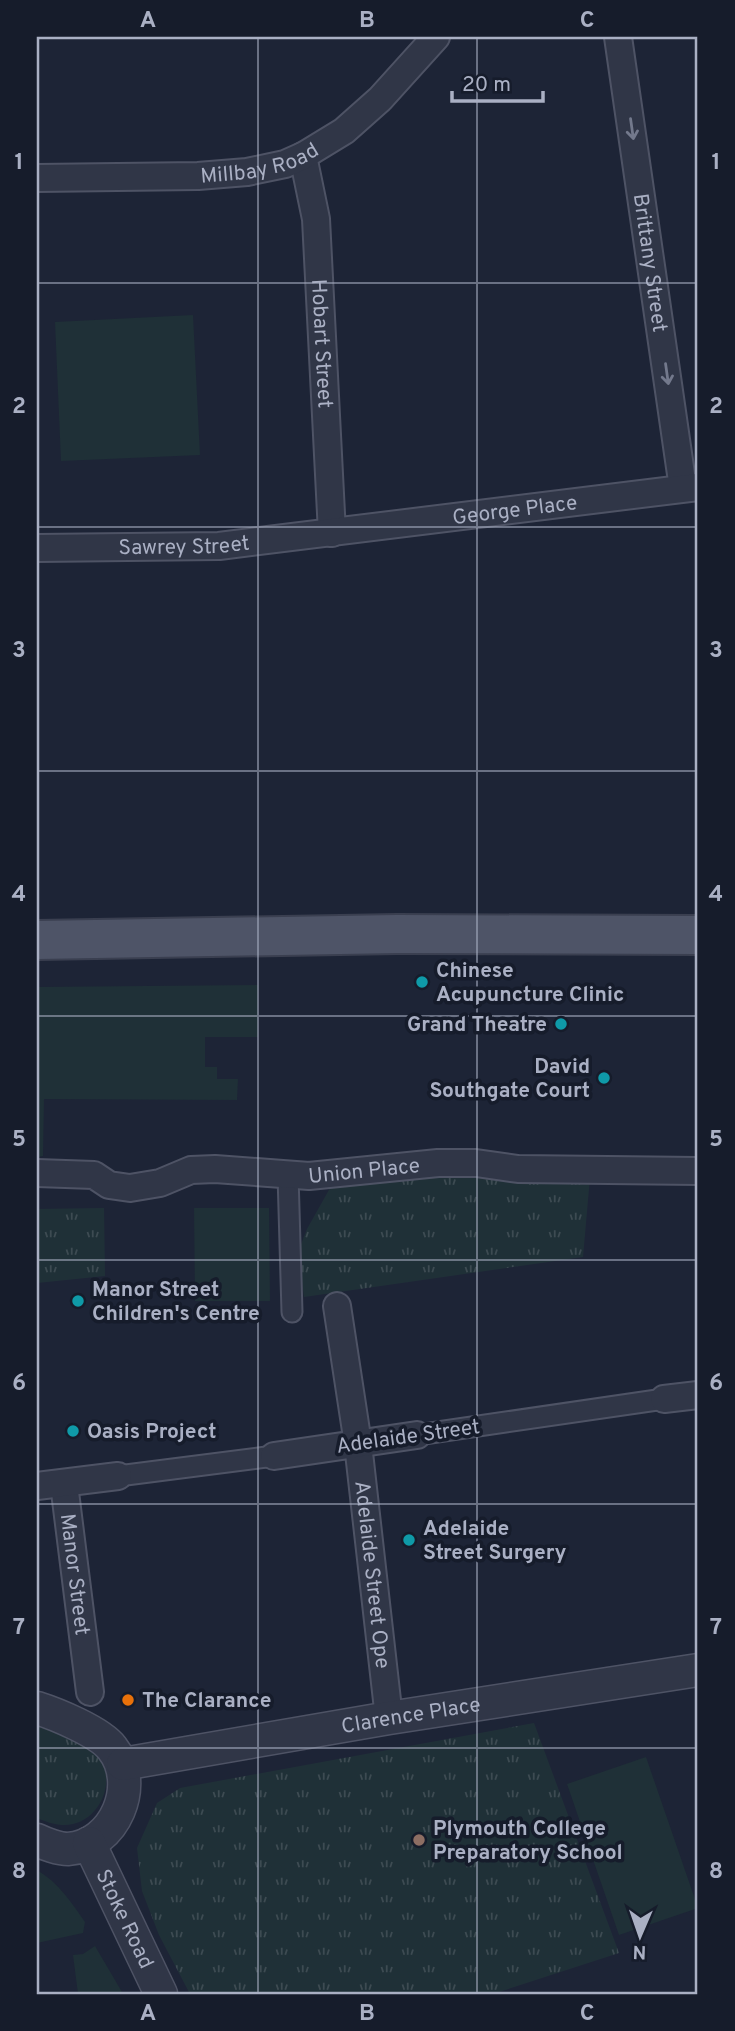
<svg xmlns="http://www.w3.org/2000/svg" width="735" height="2031" font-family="Overpass,sans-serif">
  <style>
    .grass { fill: url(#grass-tufts) }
    .garden { fill: #1f3037 }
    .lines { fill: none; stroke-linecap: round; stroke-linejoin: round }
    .pedestrian-casing { stroke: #4e5365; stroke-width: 23 }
    .minor-casing { stroke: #4e5365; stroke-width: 30 }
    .tertiary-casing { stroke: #4e5365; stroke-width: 35 }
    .primary-casing { stroke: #3a3f50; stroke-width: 42 }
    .pedestrian { stroke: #303647; stroke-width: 19 }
    .minor { stroke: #303647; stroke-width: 26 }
    .tertiary { stroke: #303647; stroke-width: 32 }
    .primary { stroke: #4e5467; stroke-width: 38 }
    .oneway { stroke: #73798c }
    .grid { fill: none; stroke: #aab0c4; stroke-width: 2; stroke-opacity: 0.55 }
    .culture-dot { fill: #0f9aa8; stroke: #161c2b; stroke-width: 2.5 }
    .food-dot { fill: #e8710a; stroke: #161c2b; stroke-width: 2.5 }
    .education-dot { fill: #8d6e63; stroke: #161c2b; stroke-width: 2.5 }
    .labels { text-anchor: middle; stroke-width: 7; stroke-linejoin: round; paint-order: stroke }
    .street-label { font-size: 21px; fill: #aab0c4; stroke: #161c2b }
    .poi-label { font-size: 21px; font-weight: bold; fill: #aab0c4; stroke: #161c2b; text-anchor: start }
    .neatline { fill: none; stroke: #aab0c4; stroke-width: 2.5 }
    .grid-label { font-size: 23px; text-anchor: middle; font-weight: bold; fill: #aab0c4 }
  </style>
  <defs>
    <pattern id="grass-tufts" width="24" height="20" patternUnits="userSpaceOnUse" patternTransform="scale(1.75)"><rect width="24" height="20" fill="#1f3037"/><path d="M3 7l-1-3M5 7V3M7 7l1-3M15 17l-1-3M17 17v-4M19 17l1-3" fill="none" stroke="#3d4b52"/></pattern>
  </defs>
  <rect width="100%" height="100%" fill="#1d2436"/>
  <!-- grass -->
  <path class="grass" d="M418 1171 590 1177 583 1257 304 1297 298 1252 307 1229 334 1181Z
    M104 1208 105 1276 37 1283V1209Z
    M534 1723 619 1953 493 1994H190L159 1935 142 1891 137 1848 157 1803 180 1788Z
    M37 1724C54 1731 84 1739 96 1752 120 1779 99 1826 63 1825 55 1825 44 1821 37 1818Z"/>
  <!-- garden -->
  <path class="garden" d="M193 315 200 455 61 461 55 322Z
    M258 985V1037H205V1067H217V1079H238L237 1100 44 1099 43 1156 37 1157V987Z
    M194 1208H269L270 1301H195Z
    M646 1757 698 1908 619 1935 567 1784Z
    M37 1870C59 1883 71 1902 85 1922L83 1933 37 1943Z
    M95 1946 122 1992V1994H78L73 1955 83 1954Z"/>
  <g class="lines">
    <defs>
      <path id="pedestrian" d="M288 1175 292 1312
        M417 1435 664 1399
        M118 1476 274 1456"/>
      <g id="minor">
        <path id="s1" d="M618 37 683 488"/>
        <path id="s2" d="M303 156 316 219 332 533"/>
        <path id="s3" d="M37 178 198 176 247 172 285 164 303 156 344 131 380 99 436 37"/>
        <path id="s4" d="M37 548 219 546 698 487"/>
        <path id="s5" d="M37 1173 94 1175 109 1185 130 1188 160 1183 191 1170 215 1169 309 1176 438 1163H476L518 1169 698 1171"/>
        <path id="s6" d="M337 1306 358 1444 389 1718"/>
        <path d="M664 1399 698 1395"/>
        <path d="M274 1456 417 1435"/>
        <path id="s7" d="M64 1484 90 1692"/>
        <path d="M37 1486 118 1476"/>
      </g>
      <g id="tertiary">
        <path d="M37 1708C56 1714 100 1732 112 1748 141 1784 115 1846 68 1849 59 1849 45 1844 37 1840"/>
        <path id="s8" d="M123 1764 389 1718 698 1670"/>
        <path id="s9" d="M89 1843 161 1994"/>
      </g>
      <path id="primary" d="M37 940 397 934 698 935"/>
    </defs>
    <!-- pedestrian casing -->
    <use href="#pedestrian" class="pedestrian-casing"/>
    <!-- minor casing -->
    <use href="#minor" class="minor-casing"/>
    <!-- tertiary casing -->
    <use href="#tertiary" class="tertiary-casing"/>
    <!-- primary casing -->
    <use href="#primary" class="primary-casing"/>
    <!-- pedestrian -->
    <use href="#pedestrian" class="pedestrian"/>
    <!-- minor -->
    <use href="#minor" class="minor"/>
    <!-- tertiary -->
    <use href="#tertiary" class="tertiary"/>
    <!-- primary -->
    <use href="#primary" class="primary"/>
  </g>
  <!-- one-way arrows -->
  <defs><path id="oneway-shaft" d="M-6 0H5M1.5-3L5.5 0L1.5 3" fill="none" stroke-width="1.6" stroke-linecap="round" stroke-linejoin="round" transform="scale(1.75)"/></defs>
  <g class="oneway">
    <use href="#oneway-shaft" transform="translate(632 129) rotate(82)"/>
    <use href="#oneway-shaft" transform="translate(667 374) rotate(82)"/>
  </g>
  <!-- grid -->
  <path class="grid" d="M258 37V1994M477 37V1994M37 283H698M37 527H698M37 771H698M37 1016H698M37 1260H698M37 1504H698M37 1748H698"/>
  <!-- markers -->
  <g class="culture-dot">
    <circle cx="422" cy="982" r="7"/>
    <circle cx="561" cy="1024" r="7"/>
    <circle cx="604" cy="1078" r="7"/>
    <circle cx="78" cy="1301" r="7"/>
    <circle cx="73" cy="1431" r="7"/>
    <circle cx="409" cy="1540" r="7"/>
  </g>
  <circle class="food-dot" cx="128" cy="1700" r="7"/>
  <circle class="education-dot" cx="419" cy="1840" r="7"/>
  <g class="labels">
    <!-- street labels -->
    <g class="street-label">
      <text dy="7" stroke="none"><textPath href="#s3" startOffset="224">Millbay Road</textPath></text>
      <text dy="7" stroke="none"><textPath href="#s1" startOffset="228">Brittany Street</textPath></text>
      <text dy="7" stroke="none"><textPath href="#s2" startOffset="189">Hobart Street</textPath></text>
      <text dy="7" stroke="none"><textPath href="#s4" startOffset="480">George Place</textPath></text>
      <text dy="7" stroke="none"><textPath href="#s4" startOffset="147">Sawrey Street</textPath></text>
      <text dy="7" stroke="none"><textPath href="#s5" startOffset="334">Union Place</textPath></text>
      <text transform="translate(408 1436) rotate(-8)" y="7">Adelaide Street</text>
      <text dy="7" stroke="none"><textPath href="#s7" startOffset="91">Manor Street</textPath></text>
      <text dy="7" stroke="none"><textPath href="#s6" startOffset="271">Adelaide Street Ope</textPath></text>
      <text dy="7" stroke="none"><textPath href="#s8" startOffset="292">Clarence Place</textPath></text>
      <text dy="7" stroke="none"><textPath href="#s9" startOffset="84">Stoke Road</textPath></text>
    </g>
    <!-- poi labels -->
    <g class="poi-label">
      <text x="436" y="977">Chinese<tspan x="436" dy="24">Acupuncture Clinic</tspan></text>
      <text x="547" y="1031" text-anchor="end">Grand Theatre</text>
      <text x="590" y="1073" text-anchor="end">David<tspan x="590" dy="24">Southgate Court</tspan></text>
      <text x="92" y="1296">Manor Street<tspan x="92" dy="24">Children's Centre</tspan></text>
      <text x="87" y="1438">Oasis Project</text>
      <text x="423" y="1535">Adelaide<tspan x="423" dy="24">Street Surgery</tspan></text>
      <text x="142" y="1707">The Clarance</text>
      <text x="433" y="1835">Plymouth College<tspan x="433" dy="24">Preparatory School</tspan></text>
    </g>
  </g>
  <!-- border -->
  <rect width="735" height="2031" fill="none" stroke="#161c2b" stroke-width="77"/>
  <!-- north arrow -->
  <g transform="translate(640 1936) rotate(182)" stroke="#161c2b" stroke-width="5" paint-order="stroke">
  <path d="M0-5L12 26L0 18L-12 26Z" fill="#aab0c4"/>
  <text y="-10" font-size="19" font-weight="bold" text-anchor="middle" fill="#aab0c4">N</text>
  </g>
  <!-- scale -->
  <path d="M452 91v10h91v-10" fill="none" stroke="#aab0c4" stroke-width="3.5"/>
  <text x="462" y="91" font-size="21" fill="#aab0c4" stroke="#161c2b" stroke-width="5" paint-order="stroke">20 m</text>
  <rect x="38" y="38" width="658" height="1955" class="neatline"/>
  <g class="grid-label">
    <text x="148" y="27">A</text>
    <text x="367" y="27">B</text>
    <text x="587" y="27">C</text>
    <text x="19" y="169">1</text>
    <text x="716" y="169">1</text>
    <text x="19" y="413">2</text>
    <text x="716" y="413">2</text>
    <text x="19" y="657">3</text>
    <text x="716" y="657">3</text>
    <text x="19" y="901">4</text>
    <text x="716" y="901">4</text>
    <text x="19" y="1146">5</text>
    <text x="716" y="1146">5</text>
    <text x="19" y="1390">6</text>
    <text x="716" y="1390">6</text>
    <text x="19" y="1634">7</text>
    <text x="716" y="1634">7</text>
    <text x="19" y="1878">8</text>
    <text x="716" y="1878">8</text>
    <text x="148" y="2020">A</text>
    <text x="367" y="2020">B</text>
    <text x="587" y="2020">C</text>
  </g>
</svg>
